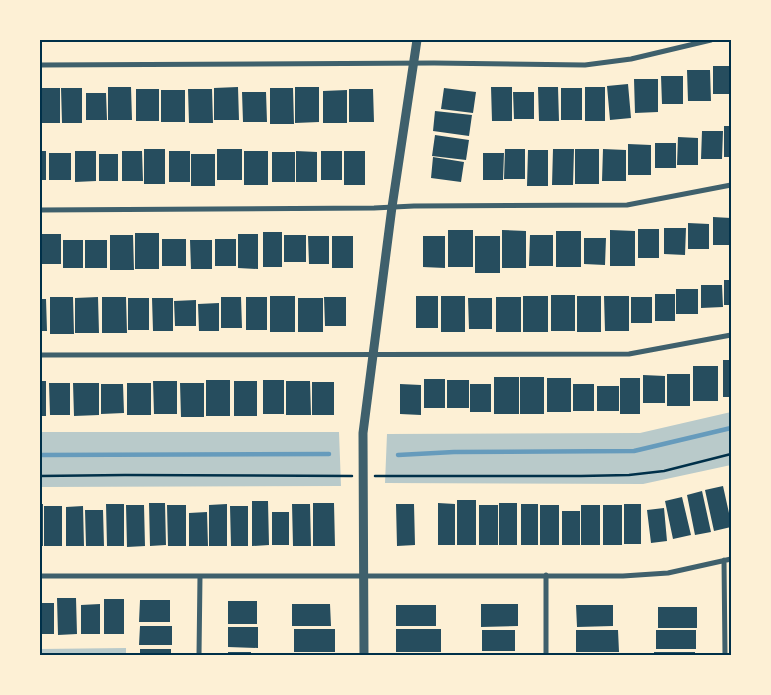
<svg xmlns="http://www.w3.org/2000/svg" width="771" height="695" font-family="Montserrat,sans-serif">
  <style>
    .green { fill: #b9caca }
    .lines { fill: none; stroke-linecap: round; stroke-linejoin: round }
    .stream { stroke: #669bbc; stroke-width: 4.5 }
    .building { fill: #264d5e }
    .path { stroke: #003049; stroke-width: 2.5 }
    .minor { stroke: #3f606c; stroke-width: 5 }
    .tertiary { stroke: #3f606c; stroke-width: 9 }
    .neatline { fill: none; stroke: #003049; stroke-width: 2 }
  </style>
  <rect width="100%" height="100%" fill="#fdf0d5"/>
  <!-- green -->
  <path class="green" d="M731 412V465L643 484 385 483 387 434 640 433Z
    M40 432H339L341 486 40 487Z
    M126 648V655H40V649Z"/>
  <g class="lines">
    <!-- stream -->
    <path class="stream" d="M40 455 329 454
      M398 455 454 452 634 451 731 428"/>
  </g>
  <!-- building -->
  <path class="building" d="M713 66H731V94H713Z
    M687 70H710L711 101H688Z
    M661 76H683V104H662Z
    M634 79H658V112L635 113Z
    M628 84 631 118 610 120 607 86Z
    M108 87H131L132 120H108Z
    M238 87 239 120H214V88Z
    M295 87H319V122L295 123Z
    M491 87H512V121H492Z
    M538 87H558L559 121H539Z
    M585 87H605V121H585Z
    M40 88H60V123H40Z
    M61 88H82V123H62Z
    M270 88H293L294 124H270Z
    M444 88 476 92 473 113 441 109Z
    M561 88H582V120H561Z
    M136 89H159V121H136Z
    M188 89H212L213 123H189Z
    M349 89H373L374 122H349Z
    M161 90H185V122H161Z
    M347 90V123H323V91Z
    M242 92H266L267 122H243Z
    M513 92H534V119H514Z
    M86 93H106L107 120H86Z
    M435 111 472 115 469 136 433 131Z
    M724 126H731V157H724Z
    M702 131H723L722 159H701Z
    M435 135 469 140 466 160 432 156Z
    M678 137 698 138V165H677Z
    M655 143H676V168H655Z
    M628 144 651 145V175H628Z
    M144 149H165V184H144Z
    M217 149H242V180H217Z
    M505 149H525V179H504Z
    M553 149H574L573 185H552Z
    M575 149H599V184H575Z
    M603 149 626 150V181H602Z
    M528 150H548V186H527Z
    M40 151H46V180H40Z
    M75 151H96V181L75 182Z
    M122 151H142L143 181H122Z
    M169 151H190V182H169Z
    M244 151H268V185H244Z
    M296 151 317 152V182H296Z
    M321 151H342V180H321Z
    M344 151H365V185H344Z
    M272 152H295V182H272Z
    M49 153H71V180H49Z
    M483 153H504L503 180H483Z
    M99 154H118V181H99Z
    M191 154H215V186H191Z
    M433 157 464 162 461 182 431 178Z
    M713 217 731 218V245H713Z
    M688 223 709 224V249H688Z
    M664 228H686L685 255 664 254Z
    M638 229H659V258H638Z
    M448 230H473V267H448Z
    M502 230 526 231V268H502Z
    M610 230 635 231V266H610Z
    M556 231H581V267H556Z
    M263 232H282V267H263Z
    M135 233H159V269H135Z
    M40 234H61V264H40Z
    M238 234H258V269L238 268Z
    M110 235H133L134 270H110Z
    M284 235H306V262H284Z
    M530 235H553V266H529Z
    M308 236H329V264H309Z
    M332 236H353V268H332Z
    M423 236H445V268L423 267Z
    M475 236H500V273H475Z
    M584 238H606L605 265 584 264Z
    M162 239H186V266H162Z
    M215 239H236V266H215Z
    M63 240H83V268H63Z
    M85 240H107V268H85Z
    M190 240H212V269H191Z
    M724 280H731V305H724Z
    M701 285H722L723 307 701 308Z
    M676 289H698V314H676Z
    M655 294H675V321H655Z
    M551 295H575V331H551Z
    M270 296H295V332H270Z
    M416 296H438V328H416Z
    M441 296H465V332H441Z
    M523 296H548V332H523Z
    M577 296H601V332H577Z
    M604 296H629V331H605Z
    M50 297H73L74 334H50Z
    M98 297 99 333H75V298Z
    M102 297H126L127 333H102Z
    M221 297H241L242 328H221Z
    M246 297H267V330H246Z
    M324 297H346V326H325Z
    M496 297H521V332H496Z
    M631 297H652V323H631Z
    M128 298H149V330H128Z
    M152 298H173V331H153Z
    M298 298H323V332H298Z
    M468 298H492V329H469Z
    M40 299H46L47 331H40Z
    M196 300V326H175L174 301Z
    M219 303V331H199L198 304Z
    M723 360H731V397H723Z
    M693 366H718V401H693Z
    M667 374H690V406H667Z
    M643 375 665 376V403H643Z
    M494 377H519V414H494Z
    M520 377H544V414H520Z
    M547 378H571V412H547Z
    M620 378H640V414H620Z
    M424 379H445V408H424Z
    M206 380H230V416H206Z
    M263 380H284V414H263Z
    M447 380H469V408H447Z
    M40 381H46V416H40Z
    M153 381H177V414H154Z
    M234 381H257V416H234Z
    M286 381H310L311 415H286Z
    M312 382H334V415H312Z
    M49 383H70V415H50Z
    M73 383H99V415L74 416Z
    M127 383H151V415H127Z
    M180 383H204V417H181Z
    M101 384H123L124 413 101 414Z
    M400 384 421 385V415L400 414Z
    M470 384H491V412H470Z
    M573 384H594V411H573Z
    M597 386H619V411H597Z
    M723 486 731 522V527L714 531 705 490Z
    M702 491 711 532 695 535 687 495Z
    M682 497 691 535 673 539 665 501Z
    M457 500H476V545H457Z
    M252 501H268L269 545 252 546Z
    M149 503H165L166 545 150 546Z
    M313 503H334L335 546H313Z
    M438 503 455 504V545H438Z
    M499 503H517V545H499Z
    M40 504H43V546H40Z
    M106 504H124V546H107Z
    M227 504V546H209V505Z
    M292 504H310L311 546H293Z
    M396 504H414L415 545 397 546Z
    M521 504H538V545H521Z
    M624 504H641V544H624Z
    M126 505H144L145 546 127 547Z
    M167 505H186V546H168Z
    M479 505H498V545H479Z
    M540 505H559V545H540Z
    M581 505H600V545H581Z
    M603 505H622V545H603Z
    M44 506H62V546H44Z
    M83 506 84 546H66V507Z
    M230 506H248V546H231Z
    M664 508 667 541 651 543 647 510Z
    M85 510H103L104 546H86Z
    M562 511H580V545H562Z
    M207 512 208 546H189V513Z
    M272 512H289V545H272Z
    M57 598H76L77 634 58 635Z
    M104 599H124V634H104Z
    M140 600H170V622H139Z
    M228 601H257V624H228Z
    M40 603H54V634H40Z
    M100 604V634H81V605Z
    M292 604H330L331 626H292Z
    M481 604H518V626L481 627Z
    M396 605H436V626H396Z
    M576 605H613V626L577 627Z
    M658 607H697V628H658Z
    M140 626H172V645H139Z
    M228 627H258V648L228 647Z
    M294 629H335V652H294Z
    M396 629H441V652H396Z
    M482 630H515V651H482Z
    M576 630H618L619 652H576Z
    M656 630H696V649H656Z
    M140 649H171V655H140Z
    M228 652H251V655H228Z
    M654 652H695V655H654Z"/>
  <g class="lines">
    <!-- path -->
    <path class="path" d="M40 476 125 475 352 476
      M375 476H581L629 475 664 471 731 454"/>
    <!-- minor -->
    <path class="minor" d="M40 65 434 63 585 65 631 59 711 40
      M40 210 374 208 414 206 627 205 731 185
      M40 355 629 354 731 335
      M724 560 725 655
      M546 575V655
      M40 576H623L668 573 731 559
      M199 655 200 576"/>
    <!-- tertiary -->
    <path class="tertiary" d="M364 655 363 433 392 207 417 40"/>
  </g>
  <!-- border -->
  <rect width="771" height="695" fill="none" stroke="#fdf0d5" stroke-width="82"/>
  <rect x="41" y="41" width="689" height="613" class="neatline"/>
</svg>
